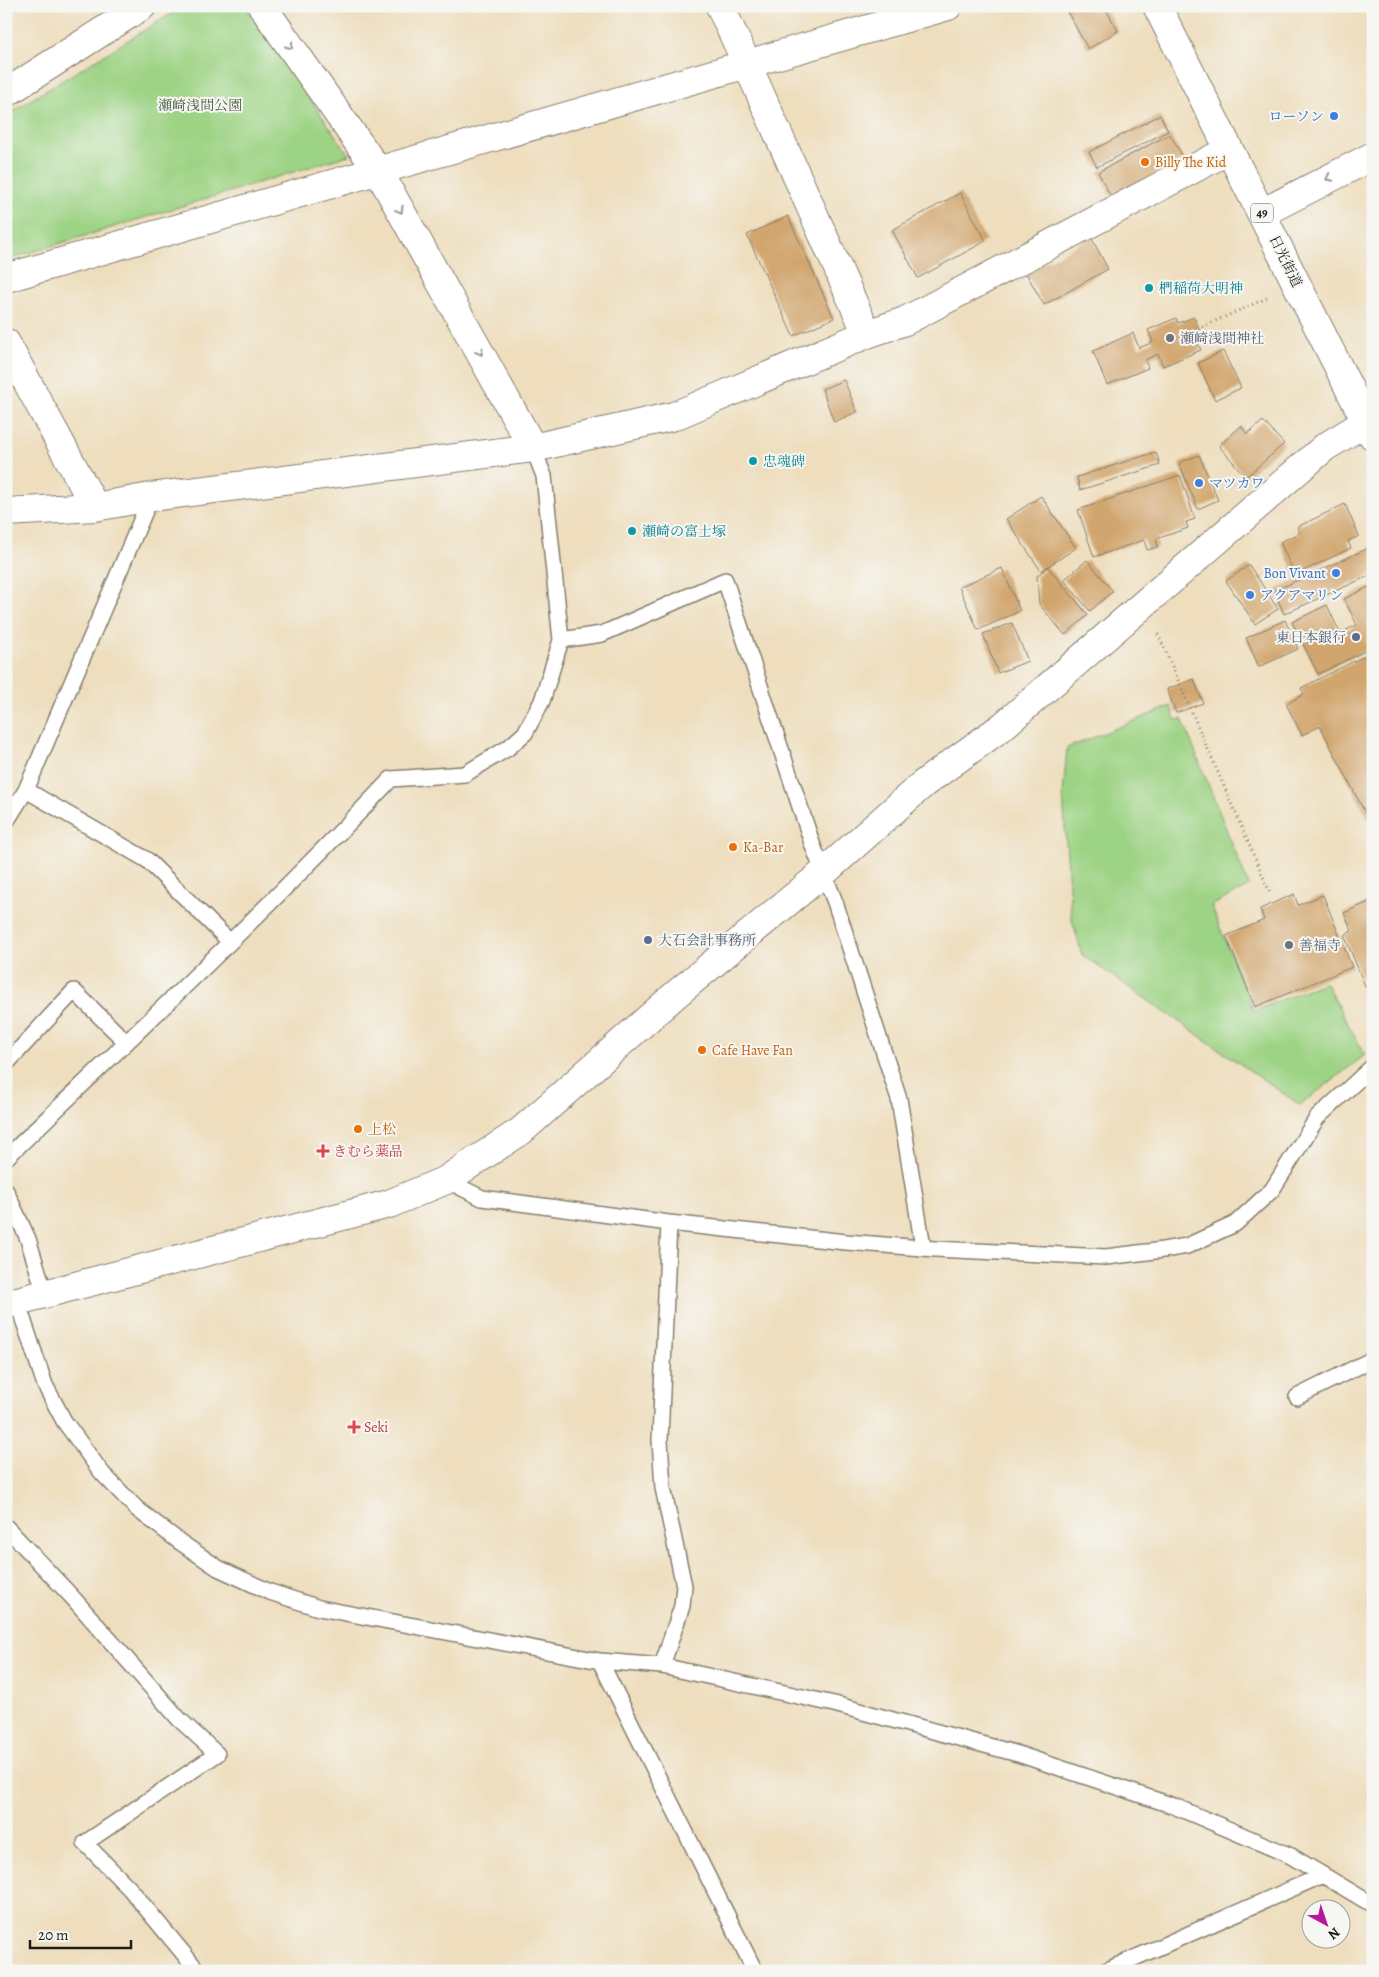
<svg xmlns="http://www.w3.org/2000/svg" width="1379" height="1977" font-family="Alegreya,'Noto Serif JP',serif">
  <style>
    .green { fill: #9dd384; stroke: #5c7850 }
    .building { fill: #d1a66e }
    .lines { fill: none; stroke-linecap: round; stroke-linejoin: round }
    .lane-casing { stroke: #857d6d; stroke-width: 18 }
    .street-casing { stroke: #857d6d; stroke-width: 30 }
    .secondary-casing { stroke: #857d6d; stroke-width: 30 }
    .primary-casing { stroke: #857d6d; stroke-width: 30 }
    .path { stroke: #857d6d; stroke-width: 3; stroke-dasharray: 1 4; stroke-linecap: butt }
    .lane { stroke: #fff; stroke-width: 15 }
    .street { stroke: #fff; stroke-width: 28 }
    .secondary { stroke: #fff; stroke-width: 28 }
    .primary { stroke: #fff; stroke-width: 28 }
    .oneway { stroke: #999 }
    .shop-dot { fill: #3f7fe0; stroke: #f6f6f2; stroke-width: 2 }
    .food-dot { fill: #e8710a; stroke: #f6f6f2; stroke-width: 2 }
    .culture-dot { fill: #0f9aa8; stroke: #f6f6f2; stroke-width: 2 }
    .worship-dot { fill: #6b7280; stroke: #f6f6f2; stroke-width: 2 }
    .service-dot { fill: #5c6f8a; stroke: #f6f6f2; stroke-width: 2 }
    .health-dot { fill: #e0444e; stroke: #f6f6f2; stroke-width: 2 }
    .labels { text-anchor: middle; stroke-width: 4; stroke-linejoin: round; paint-order: stroke }
    .shield { fill: #f6f6f2; stroke: #5d5d5c; stroke-width: 1 }
    .shield-label { font-size: 12px; font-weight: bold; fill: #1c1c1c }
    .park-label { font-size: 14px; fill: #495c40; stroke: #f6f6f2 }
    .shop-label { font-size: 14px; fill: #366cbe; stroke: #f6f6f2; text-anchor: end }
    .food-label { font-size: 14px; fill: #c56008; stroke: #f6f6f2; text-anchor: start }
    .street-label { font-size: 14px; fill: #1c1c1c; stroke: #f6f6f2 }
    .culture-label { font-size: 14px; fill: #0d838f; stroke: #f6f6f2; text-anchor: start }
    .worship-label { font-size: 14px; fill: #5b616d; stroke: #f6f6f2; text-anchor: start }
    .service-label { font-size: 14px; fill: #4e5e75; stroke: #f6f6f2; text-anchor: end }
    .health-label { font-size: 14px; fill: #be3a42; stroke: #f6f6f2; text-anchor: start }
  </style>
  <rect width="100%" height="100%" fill="#f6f6f2"/>
  <filter id="ink" filterUnits="userSpaceOnUse"><feTurbulence type="fractalNoise" baseFrequency=".02" numOctaves="2"/><feDisplacementMap in="SourceGraphic" scale="10" xChannelSelector="R" yChannelSelector="G"/><feConvolveMatrix kernelMatrix="1 2 1 2 8 2 1 2 1" color-interpolation-filters="sRGB"/></filter>
  <filter id="wash" filterUnits="userSpaceOnUse"><feTurbulence type="fractalNoise" baseFrequency=".0096" numOctaves="4" result="noise"/><feDisplacementMap in="SourceGraphic" scale="20" xChannelSelector="R" yChannelSelector="G"/><feGaussianBlur stdDeviation="1.12" result="paint"/><feColorMatrix in="noise" values="0 0 0 0 0 0 0 0 0 0 0 0 0 0 0 0 0 1.4 0 .05"/><feComposite in="paint" operator="in"/></filter>
  <g filter="url(#wash)">
    <rect width="100%" height="100%" fill="#eedebe"/>
    <!-- green -->
    <path class="green" d="M184 6H245L349 155 6 260V115Z
      M1171 706 1175 720 1182 719 1249 886 1211 906 1254 1011 1325 982 1365 1055 1300 1105 1082 955 1071 916 1063 795 1067 748Z"/>
    <g id="blocks">
      <!-- building -->
      <path class="building" d="M1064 6H1104L1118 31 1088 49Z
        M1160 115 1168 131 1097 167 1089 152Z
        M1170 134 1184 159 1111 197 1098 172Z
        M960 193 986 241 918 278 892 230Z
        M788 216 834 318 793 336 747 235Z
        M1091 237 1108 269 1044 305 1026 273Z
        M1194 317 1203 339 1197 342 1201 350 1163 366 1158 354 1145 360 1148 368 1107 385 1093 351 1133 333 1139 348 1153 342 1148 330 1176 318 1178 323Z
        M1223 351 1241 388 1215 400 1198 363Z
        M844 380 857 412 834 422 822 389Z
        M1263 421 1284 444 1246 477 1219 446 1241 426 1247 434Z
        M1156 452 1160 465 1080 490 1077 477Z
        M1199 455 1218 500 1198 509 1179 463Z
        M1180 475 1195 519 1186 522 1188 528 1156 539 1158 547 1147 550 1144 540 1094 557 1078 510Z
        M1041 496 1076 548 1041 571 1006 519Z
        M1345 504 1359 536 1348 541 1351 548 1295 575 1280 542 1300 533 1297 527Z
        M1373 546V574L1284 614 1274 591Z
        M1087 560 1113 591 1090 611 1064 580Z
        M1249 565 1278 609 1255 624 1226 581Z
        M1048 567 1088 615 1065 635 1039 604 1037 576Z
        M1002 568 1020 611 978 630 959 587Z
        M1373 585V647L1318 674 1292 622 1327 605 1340 633 1357 625 1344 599Z
        M1285 620 1298 649 1259 667 1246 638Z
        M1012 623 1028 661 998 673 983 634Z
        M1370 653 1373 659V828L1320 726 1302 735 1286 704 1304 694 1301 688Z
        M1194 679 1203 703 1176 713 1167 689Z
        M1294 894 1298 905 1323 895 1352 967 1255 1007 1226 936 1264 920 1260 909Z
        M1371 901 1373 905V985L1366 988 1344 935 1352 931 1344 913Z"/>
    </g>
  </g>
  <g filter="url(#ink)">
    <use href="#blocks" fill-opacity="0" stroke="#857d6d" stroke-width="1"/>
    <g class="lines">
      <defs>
        <path id="lane" d="M151 497 26 790 147 860 230 942
          M561 640 602 634 725 580 813 846 835 902 899 1099 923 1247
          M6 822 26 790
          M6 1064 74 991 126 1042
          M6 1158C136 1033 267 910 391 779L465 774 508 748 525 733 542 701 561 640 544 476 533 448
          M446 1180 482 1198 669 1223 846 1242 935 1249 1106 1257 1163 1250 1187 1246 1235 1224 1272 1190 1317 1118 1373 1066
          M6 1191 28 1239 45 1294
          M17 1301 45 1385 64 1421 102 1473 137 1509 180 1542 218 1568 270 1592 319 1608 600 1661 662 1666 834 1704 1018 1754 1174 1806 1291 1856 1373 1905
          M1297 1397 1373 1359
          M6 1527 73 1598 179 1719 217 1754 85 1843 130 1889 198 1971
          M600 1661 755 1971
          M662 1666 682 1606 684 1586 663 1488 660 1440 669 1223
          M1105 1971 1323 1875"/>
        <path id="street" d="M262 6 379 172 533 448
          M747 64 867 334
          M6 93 142 6
          M1262 213 1373 156
          M6 343 95 507
          M6 512 95 507 151 497 533 448 674 416 867 334 905 321 1229 150"/>
        <path id="secondary" d="M720 6 747 64
          M6 278 948 6
          M6 1304 389 1204 446 1180 521 1131 675 995 823 873 923 784 1003 726 1325 447 1373 418"/>
        <path id="primary" d="M1157 6 1373 436"/>
      </defs>
      <!-- lane casing -->
      <use href="#lane" class="lane-casing"/>
      <!-- street casing -->
      <use href="#street" class="street-casing"/>
      <!-- secondary casing -->
      <use href="#secondary" class="secondary-casing"/>
      <!-- primary casing -->
      <use href="#primary" class="primary-casing"/>
      <!-- path -->
      <path class="path" d="M1202 327 1267 298
        M1158 634 1271 895"/>
      <!-- lane -->
      <use href="#lane" class="lane"/>
      <!-- street -->
      <use href="#street" class="street"/>
      <!-- secondary -->
      <use href="#secondary" class="secondary"/>
      <!-- primary -->
      <use href="#primary" class="primary"/>
    </g>
    <!-- one-way arrows -->
    <defs><path id="oneway-chevron" d="M-2-3.5L2.5 0L-2 3.5" fill="none" stroke-width="1.6" stroke-linecap="round" stroke-linejoin="round" transform="scale(1.25)"/></defs>
    <g class="oneway">
      <use href="#oneway-chevron" transform="translate(290 46) rotate(55)"/>
      <use href="#oneway-chevron" transform="translate(1329 178) rotate(153)"/>
      <use href="#oneway-chevron" transform="translate(400 210) rotate(61)"/>
      <use href="#oneway-chevron" transform="translate(480 352) rotate(61)"/>
    </g>
  </g>
  <!-- markers -->
  <g class="shop-dot">
    <circle cx="1334" cy="116" r="5"/>
    <circle cx="1199" cy="483" r="5"/>
    <circle cx="1336" cy="573" r="5"/>
    <circle cx="1250" cy="595" r="5"/>
  </g>
  <g class="food-dot">
    <circle cx="1145" cy="162" r="5"/>
    <circle cx="733" cy="847" r="5"/>
    <circle cx="702" cy="1050" r="5"/>
    <circle cx="358" cy="1129" r="5"/>
  </g>
  <g class="culture-dot">
    <circle cx="1149" cy="288" r="5"/>
    <circle cx="753" cy="461" r="5"/>
    <circle cx="632" cy="531" r="5"/>
  </g>
  <g class="worship-dot">
    <circle cx="1170" cy="338" r="5"/>
    <circle cx="1289" cy="945" r="5"/>
  </g>
  <g class="service-dot">
    <circle cx="1356" cy="637" r="5"/>
    <circle cx="648" cy="940" r="5"/>
  </g>
  <g class="health-dot">
    <path d="M320.5 1143.5h5v5h5v5h-5v5h-5v-5h-5v-5h5z"/>
    <path d="M351.5 1419.5h5v5h5v5h-5v5h-5v-5h-5v-5h5z"/>
  </g>
  <g class="labels">
    <!-- shield labels -->
    <rect class="shield" x="1251" y="203.5" width="22" height="19" rx="4"/>
    <g class="shield-label">
      <text x="1262" y="217">49</text>
    </g>
    <!-- park labels -->
    <g class="park-label">
      <text x="200" y="110">瀬崎浅間公園</text>
    </g>
    <!-- shop labels -->
    <g class="shop-label">
      <text x="1324" y="121">ローソン</text>
      <text x="1209" y="488" text-anchor="start">マツカワ</text>
      <text x="1326" y="578">Bon Vivant</text>
      <text x="1260" y="600" text-anchor="start">アクアマリン</text>
    </g>
    <!-- food labels -->
    <g class="food-label">
      <text x="1155" y="167">Billy The Kid</text>
      <text x="743" y="852">Ka-Bar</text>
      <text x="712" y="1055">Cafe Have Fan</text>
      <text x="368" y="1134">上松</text>
    </g>
    <!-- street labels -->
    <g class="street-label">
      <text transform="translate(1286 261) rotate(64)" y="5">日光街道</text>
    </g>
    <!-- culture labels -->
    <g class="culture-label">
      <text x="1159" y="293">椚稲荷大明神</text>
      <text x="763" y="466">忠魂碑</text>
      <text x="642" y="536">瀬崎の富士塚</text>
    </g>
    <!-- worship labels -->
    <g class="worship-label">
      <text x="1180" y="343">瀬崎浅間神社</text>
      <text x="1299" y="950">善福寺</text>
    </g>
    <!-- service labels -->
    <g class="service-label">
      <text x="1346" y="642">東日本銀行</text>
      <text x="658" y="945" text-anchor="start">大石会計事務所</text>
    </g>
    <!-- health labels -->
    <g class="health-label">
      <text x="333" y="1156">きむら薬品</text>
      <text x="364" y="1432">Seki</text>
    </g>
  </g>
  <!-- margin -->
  <rect width="1379" height="1977" fill="none" stroke="#f6f6f2" stroke-width="25"/>
  <!-- north arrow -->
  <g transform="translate(1326 1924) rotate(140)"><circle r="24" fill="#f6f6f2" stroke="#9f9f9c"/>
  <path d="M0-4L9 19L0 12L-9 19Z" fill="#b5179e"/>
  <text y="-8" font-size="14" font-weight="bold" text-anchor="middle" fill="#1c1c1c">N</text>
  </g>
  <!-- scale -->
  <path d="M30 1940v8h101v-8" fill="none" stroke="#1c1c1c" stroke-width="2.5"/>
  <text x="38" y="1940" font-size="15" fill="#1c1c1c" stroke="#f6f6f2" stroke-width="4" paint-order="stroke">20 m</text>
</svg>
